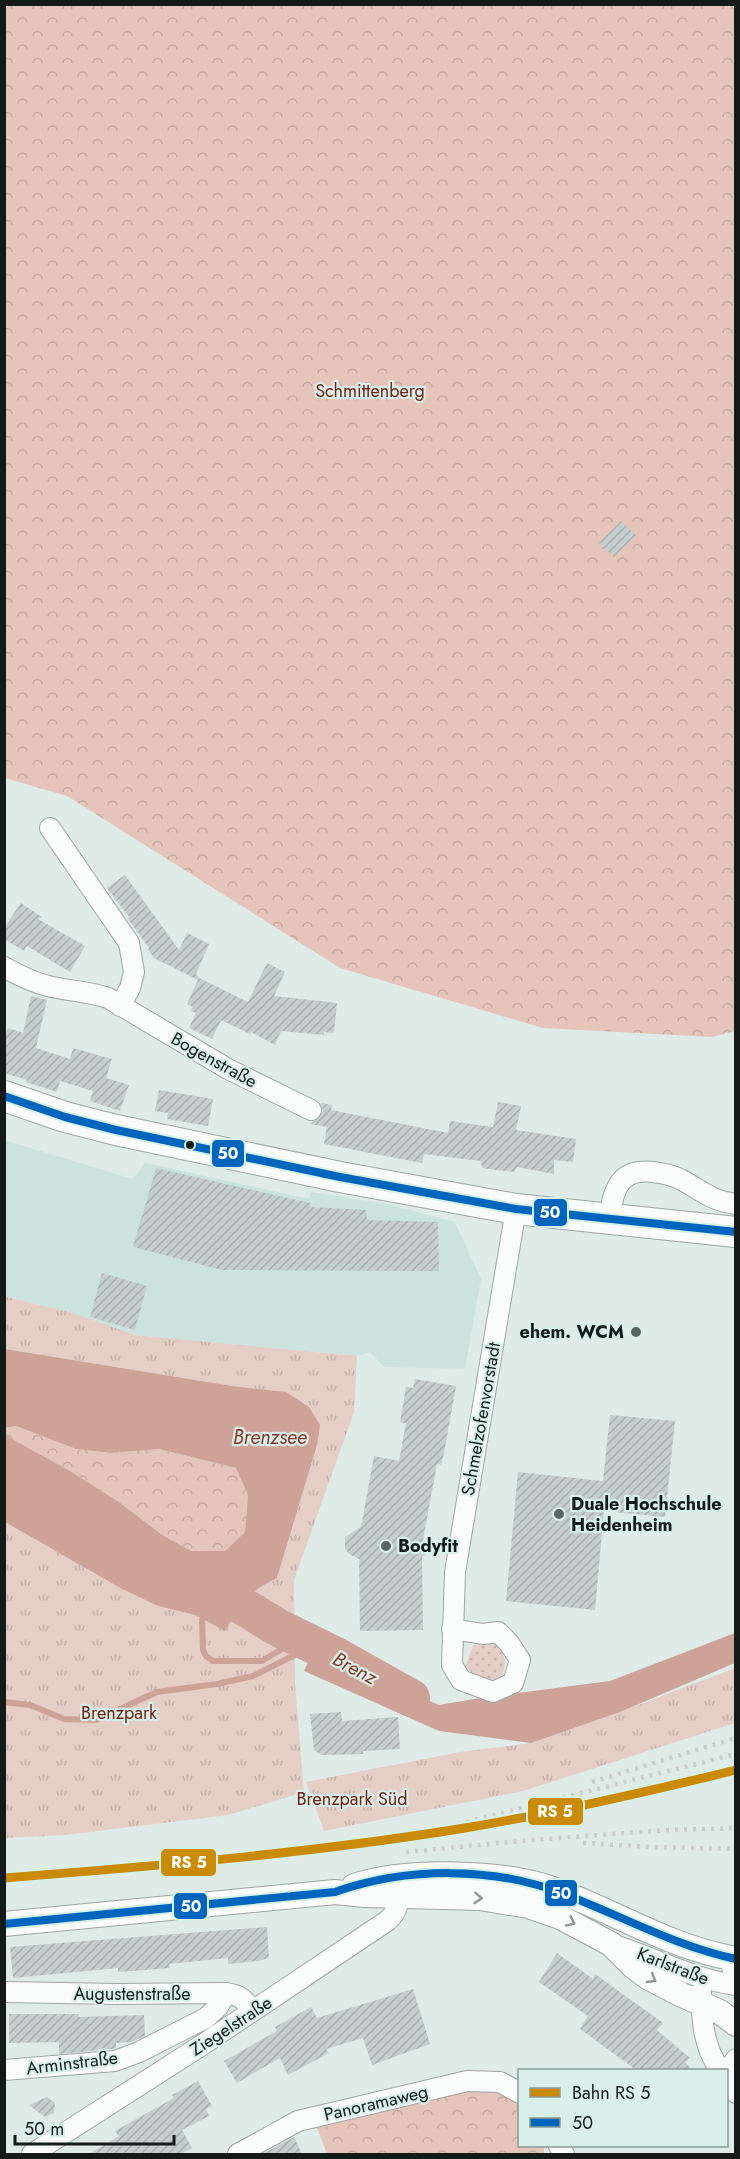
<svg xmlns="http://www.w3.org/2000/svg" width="740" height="2159" font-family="Jost,sans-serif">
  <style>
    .built { fill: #cce3dd }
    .grass { fill: url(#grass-dots) }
    .forest { fill: url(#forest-crowns) }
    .park { fill: url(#park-tufts) }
    .water { fill: #cda297 }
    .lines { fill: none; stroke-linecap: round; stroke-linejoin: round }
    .stream { stroke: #cda297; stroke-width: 6 }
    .river { stroke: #cda297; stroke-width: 38 }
    .building { fill: url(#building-hatch) }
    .minor-casing { stroke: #9ca6a3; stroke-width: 22 }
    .tertiary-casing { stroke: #9ca6a3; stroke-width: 26 }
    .primary-casing { stroke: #9ca6a3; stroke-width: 32 }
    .minor { stroke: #fafcfb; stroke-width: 20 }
    .tertiary { stroke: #fafcfb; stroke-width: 24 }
    .primary { stroke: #fafcfb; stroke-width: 30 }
    .rail { stroke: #cacdcd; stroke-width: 4.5; stroke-dasharray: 3 6; stroke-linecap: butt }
    .bus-1-casing { stroke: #d9f0ea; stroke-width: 12 }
    .bus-1 { stroke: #0065bd; stroke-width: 8 }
    .rail-1-casing { stroke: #d9f0ea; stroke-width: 14 }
    .rail-1 { stroke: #c98a05; stroke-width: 9 }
    .oneway { stroke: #929795 }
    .bus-dot { fill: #131b19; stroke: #d9f0ea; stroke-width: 2 }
    .poi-dot { fill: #5a6461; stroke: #d9f0ea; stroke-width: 2 }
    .labels { text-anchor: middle; stroke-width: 4.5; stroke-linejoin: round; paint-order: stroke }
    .park-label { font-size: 18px; fill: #722112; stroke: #d9f0ea }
    .street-label { font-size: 18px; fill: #131b19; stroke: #d9f0ea }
    .poi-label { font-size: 18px; font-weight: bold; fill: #131b19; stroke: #d9f0ea; text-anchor: start }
    .water-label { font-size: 20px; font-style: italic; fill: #8a3828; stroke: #d9f0ea }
    .line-badge { stroke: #d9f0ea; stroke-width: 2 }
    .badge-label { font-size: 16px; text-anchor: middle; font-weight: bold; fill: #fff }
  </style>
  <defs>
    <pattern id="grass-dots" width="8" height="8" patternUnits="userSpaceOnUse" patternTransform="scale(1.5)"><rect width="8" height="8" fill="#e4cec6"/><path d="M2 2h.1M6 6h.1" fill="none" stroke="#c3b0aa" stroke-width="1.8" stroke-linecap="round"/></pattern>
    <pattern id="forest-crowns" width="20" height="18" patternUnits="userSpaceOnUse" patternTransform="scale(1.5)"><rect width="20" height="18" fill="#e5c5ba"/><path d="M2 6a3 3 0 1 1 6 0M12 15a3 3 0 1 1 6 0" fill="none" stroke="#c4a99f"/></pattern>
    <pattern id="park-tufts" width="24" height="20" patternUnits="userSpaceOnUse" patternTransform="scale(1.5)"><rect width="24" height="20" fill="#e4cec6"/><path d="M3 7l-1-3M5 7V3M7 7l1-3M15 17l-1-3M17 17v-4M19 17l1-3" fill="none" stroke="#c3b0aa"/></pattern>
    <pattern id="building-hatch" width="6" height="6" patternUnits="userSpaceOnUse" patternTransform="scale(1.5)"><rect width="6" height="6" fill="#c4cecc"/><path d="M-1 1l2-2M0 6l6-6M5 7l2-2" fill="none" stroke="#a8b0af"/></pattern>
  </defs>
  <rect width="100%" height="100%" fill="#deebe7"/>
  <!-- built -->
  <path class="built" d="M4 1140 133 1179 145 1163 309 1199 311 1192 388 1204 455 1222 481 1279 465 1369 384 1367 370 1352 357 1356 135 1335 73 1313 5 1296Z"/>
  <!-- grass -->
  <path class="grass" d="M497 1642C507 1659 508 1665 498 1682L483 1680 465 1667 474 1644Z"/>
  <!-- forest -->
  <path class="forest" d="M4 5H735V1031L712 1037 543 1028 340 968 67 796 5 778Z
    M16 1426 76 1449 111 1453 159 1449 236 1468 248 1495 245 1532 225 1551H191L161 1534 119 1502 70 1471 5 1435 4 1428Z
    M464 2091H495L519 2105 520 2146H544V2154H327L317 2128Z"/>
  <!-- park -->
  <path class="park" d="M4 1296 73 1313 135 1335 357 1356 354 1412 294 1580 295 1684 304 1792 228 1815 65 1835 5 1838V1522L122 1589 158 1606 195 1615 225 1631C241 1604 248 1592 277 1578L317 1445 286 1392 232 1386 5 1349Z
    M735 1668V1723L523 1791 324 1831 306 1782 460 1752 531 1743 620 1712Z"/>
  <!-- water -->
  <path class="water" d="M5 1349 232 1386 286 1392 309 1407 320 1425 317 1445 277 1578C248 1592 241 1604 225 1631L195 1615 158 1606 122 1589 5 1522V1435L70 1471 119 1502 161 1534 191 1551H225L245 1532 248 1495 236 1468 159 1449 111 1453 76 1449 16 1426 5 1428Z
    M735 1633V1663L620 1712 531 1743 439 1731 304 1671 313 1651 439 1705 480 1698 610 1681Z"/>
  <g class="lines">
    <!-- stream -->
    <path class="stream" d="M206 1615 202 1619 203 1650 206 1656 213 1661H262L300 1638
      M4 1702 30 1705 64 1719 96 1720 157 1692 217 1684 253 1676 314 1645"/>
    <!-- river -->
    <path class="river" d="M197 1578 277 1627 338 1657 411 1698"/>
  </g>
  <!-- building -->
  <path class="building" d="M621 521 636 535 614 557 599 543Z
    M125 875 179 950 187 933 209 944 196 974 199 978 248 1002 267 963 285 972 274 996 337 1003 334 1033 324 1032V1035L281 1031 275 1045 251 1032 250 1034 221 1020 212 1039 189 1028 196 1013 191 1011 193 1007 187 1004 198 980 154 958 148 949 149 948 128 919 129 917 107 888Z
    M21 903 42 917 38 919 85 946 70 972 27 946 24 951 4 939V928Z
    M31 996 47 1000 36 1048 70 1059 73 1048 112 1059 106 1078 129 1085 120 1111 90 1101 93 1091 60 1081 57 1092 26 1082 27 1080 4 1073V1039L8 1028 23 1033Z
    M159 1090 213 1099 208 1126 167 1119 168 1113 155 1111Z
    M498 1102 521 1106 516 1130 576 1139 573 1162 554 1160V1174L517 1167 514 1172 482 1168 481 1161 424 1154 422 1163 324 1144 327 1127 310 1124 321 1116 323 1110 321 1103 332 1105 331 1110 448 1133 450 1121 493 1127Z
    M156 1168 310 1203V1207L366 1210 367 1220 438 1222 439 1271 222 1270 133 1247Z
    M102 1273 147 1286 135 1330 90 1317Z
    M415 1379 456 1386 444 1453 441 1465 437 1464 423 1540 431 1549 422 1557 423 1630 360 1631 359 1559 349 1554 345 1549V1537L361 1527 374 1456 399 1461 406 1423 400 1422 406 1387 413 1388Z
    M610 1415 675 1421 665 1517 604 1511 595 1610 506 1601 518 1472 603 1481Z
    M341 1712 342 1721 398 1717 400 1749 363 1751V1754L321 1755 314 1750 310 1714Z
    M267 1927 269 1958 258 1961 228 1964V1958L169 1964 170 1968 118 1972V1968L13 1978 10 1947Z
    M557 1953 593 1979 595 1974 663 2023 657 2030 690 2058 685 2062 692 2070H636L580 2029 588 2016 539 1982Z
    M413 1989 430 2044 372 2065 363 2038 326 2049 329 2053 288 2075 280 2058 237 2083 224 2061 277 2031 275 2027 311 2007 317 2018Z
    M9 2014H79V2017L144 2015 145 2036 132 2042 116 2043V2048L112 2049 59 2054V2042L9 2043Z
    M198 2081 212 2106 206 2109 209 2116 182 2130 192 2148 181 2154H89L119 2136 115 2131 174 2098 172 2095Z
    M47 2097 55 2103 54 2113 45 2117 29 2105Z
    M294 2137 302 2154H262Z"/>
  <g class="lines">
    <defs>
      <path id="minor" d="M50 828 129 943 134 972 130 988 120 1006
        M4 967C18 975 32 982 48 986 68 991 88 991 108 998L228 1069 311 1110
        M609 1220C613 1191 618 1168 653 1172 662 1173 671 1175 680 1179 701 1190 711 1201 736 1204
        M452 1629 483 1634 498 1632 509 1643 520 1660 513 1683 493 1692 461 1680 452 1665 455 1572 516 1209
        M611 1944C654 1957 691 1979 736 1985
        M4 1992 117 1994 226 1993C240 1995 245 2000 253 2011
        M701 1992C702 2021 703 2046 720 2070
        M4 2070 115 2061 139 2052 206 2018 218 2007 226 1993
        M726 2077 728 2070 736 2059
        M726 2080 736 2093
        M559 2146 564 2154
        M32 2154 199 2047 387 1921C400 1910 399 1899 398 1883
        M238 2154 298 2121 467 2081 500 2082 520 2093"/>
      <path id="tertiary" d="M354 1886C406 1869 502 1871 553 1889 614 1911 667 1946 731 1958L736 1972
        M4 1924 335 1892 365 1895 480 1898 528 1906 560 1917 611 1944 634 1967 649 1978 682 1995 720 2012 736 2024"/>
      <path id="primary" d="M4 1096 65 1117 116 1130 340 1177 516 1209 736 1232"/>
    </defs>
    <!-- minor casing -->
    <use href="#minor" class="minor-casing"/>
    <!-- tertiary casing -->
    <use href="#tertiary" class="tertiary-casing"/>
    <!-- primary casing -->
    <use href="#primary" class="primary-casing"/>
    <!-- minor -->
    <use href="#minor" class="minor"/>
    <!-- tertiary -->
    <use href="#tertiary" class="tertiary"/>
    <!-- primary -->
    <use href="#primary" class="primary"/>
    <!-- rail -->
    <path class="rail" d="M592 1782 736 1738
      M414 1835 736 1754
      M583 1843 649 1847 736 1849
      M406 1852 531 1840 668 1830 736 1828"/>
    <defs>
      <path id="bus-1" d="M4 1096 65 1117 116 1130 340 1177 516 1209 736 1232
        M4 1924 335 1892C407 1867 493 1866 564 1894 622 1916 675 1946 736 1959"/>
    </defs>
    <!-- bus-1 casing -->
    <use href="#bus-1" class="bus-1-casing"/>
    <!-- bus-1 -->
    <use href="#bus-1" class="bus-1"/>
    <defs>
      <path id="rail-1" d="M4 1878C158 1866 312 1853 465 1828 556 1813 646 1792 736 1770"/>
    </defs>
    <!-- rail-1 casing -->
    <use href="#rail-1" class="rail-1-casing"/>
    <!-- rail-1 -->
    <use href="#rail-1" class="rail-1"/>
  </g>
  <!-- one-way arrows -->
  <defs><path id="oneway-chevron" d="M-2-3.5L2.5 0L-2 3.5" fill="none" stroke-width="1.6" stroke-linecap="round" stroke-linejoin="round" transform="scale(1.5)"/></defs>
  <g class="oneway">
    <use href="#oneway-chevron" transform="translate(478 1898) rotate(4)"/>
    <use href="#oneway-chevron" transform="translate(571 1922) rotate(25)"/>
    <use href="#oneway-chevron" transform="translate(652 1979) rotate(31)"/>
  </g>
  <!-- markers -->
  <circle class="bus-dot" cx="190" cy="1145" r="5"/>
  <g class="poi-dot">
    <circle cx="636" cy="1332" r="6"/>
    <circle cx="559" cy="1514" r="6"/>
    <circle cx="386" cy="1546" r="6"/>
  </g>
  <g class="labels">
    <!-- park labels -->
    <g class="park-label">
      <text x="370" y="397">Schmittenberg</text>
      <text x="119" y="1719">Brenzpark</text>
      <text x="352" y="1805">Brenzpark Süd</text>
    </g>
    <!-- street labels -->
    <g class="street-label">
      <text transform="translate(214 1060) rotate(29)" y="6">Bogenstraße</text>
      <text transform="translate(481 1419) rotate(-80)" y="6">Schmelzofenvorstadt</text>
      <text transform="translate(673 1966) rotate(21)" y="6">Karlstraße</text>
      <text x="132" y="2000">Augustenstraße</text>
      <text transform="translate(231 2026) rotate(-33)" y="6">Ziegelstraße</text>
      <text transform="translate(72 2063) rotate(-7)" y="6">Arminstraße</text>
      <text transform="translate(376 2103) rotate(-13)" y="6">Panoramaweg</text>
    </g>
    <!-- poi labels -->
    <g class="poi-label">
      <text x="624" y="1338" text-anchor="end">ehem. WCM</text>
      <text x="571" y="1510">Duale Hochschule<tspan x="571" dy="21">Heidenheim</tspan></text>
      <text x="398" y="1552">Bodyfit</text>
    </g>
    <!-- water labels -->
    <g class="water-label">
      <text x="270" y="1444">Brenzsee</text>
      <text transform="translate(355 1668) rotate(28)" y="7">Brenz</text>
    </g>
  </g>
  <g class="line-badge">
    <rect x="211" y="1139" width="34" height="29" rx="6" fill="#0065bd"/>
    <rect x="533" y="1198" width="35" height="29" rx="6" fill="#0065bd"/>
    <rect x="527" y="1797" width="57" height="29" rx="6" fill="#c98a05"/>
    <rect x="160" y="1848" width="57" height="29" rx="6" fill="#c98a05"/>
    <rect x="544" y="1879" width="34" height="28" rx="6" fill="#0065bd"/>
    <rect x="173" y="1892" width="35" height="28" rx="6" fill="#0065bd"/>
  </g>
  <g class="badge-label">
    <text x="228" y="1159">50</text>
    <text x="550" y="1218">50</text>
    <text x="555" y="1817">RS 5</text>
    <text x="189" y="1868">RS 5</text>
    <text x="561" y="1899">50</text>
    <text x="191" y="1912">50</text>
  </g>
  <!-- border -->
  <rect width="740" height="2159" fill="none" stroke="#131b19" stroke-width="12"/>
  <!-- legend -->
  <rect x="518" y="2069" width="210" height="78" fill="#d9f0ea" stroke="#8a9b96" stroke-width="1.5"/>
  <rect x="530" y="2088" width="30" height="9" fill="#c98a05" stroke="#8a9b96" stroke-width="1.5"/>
  <text x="572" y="2099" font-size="18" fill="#131b19">Bahn RS 5</text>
  <rect x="530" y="2118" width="30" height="9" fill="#0065bd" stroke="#8a9b96" stroke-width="1.5"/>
  <text x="572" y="2129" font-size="18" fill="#131b19">50</text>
  <!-- scale -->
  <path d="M15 2135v9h159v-9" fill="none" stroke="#131b19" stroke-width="3"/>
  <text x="24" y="2135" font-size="18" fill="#131b19" stroke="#d9f0ea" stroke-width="4.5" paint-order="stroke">50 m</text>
</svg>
